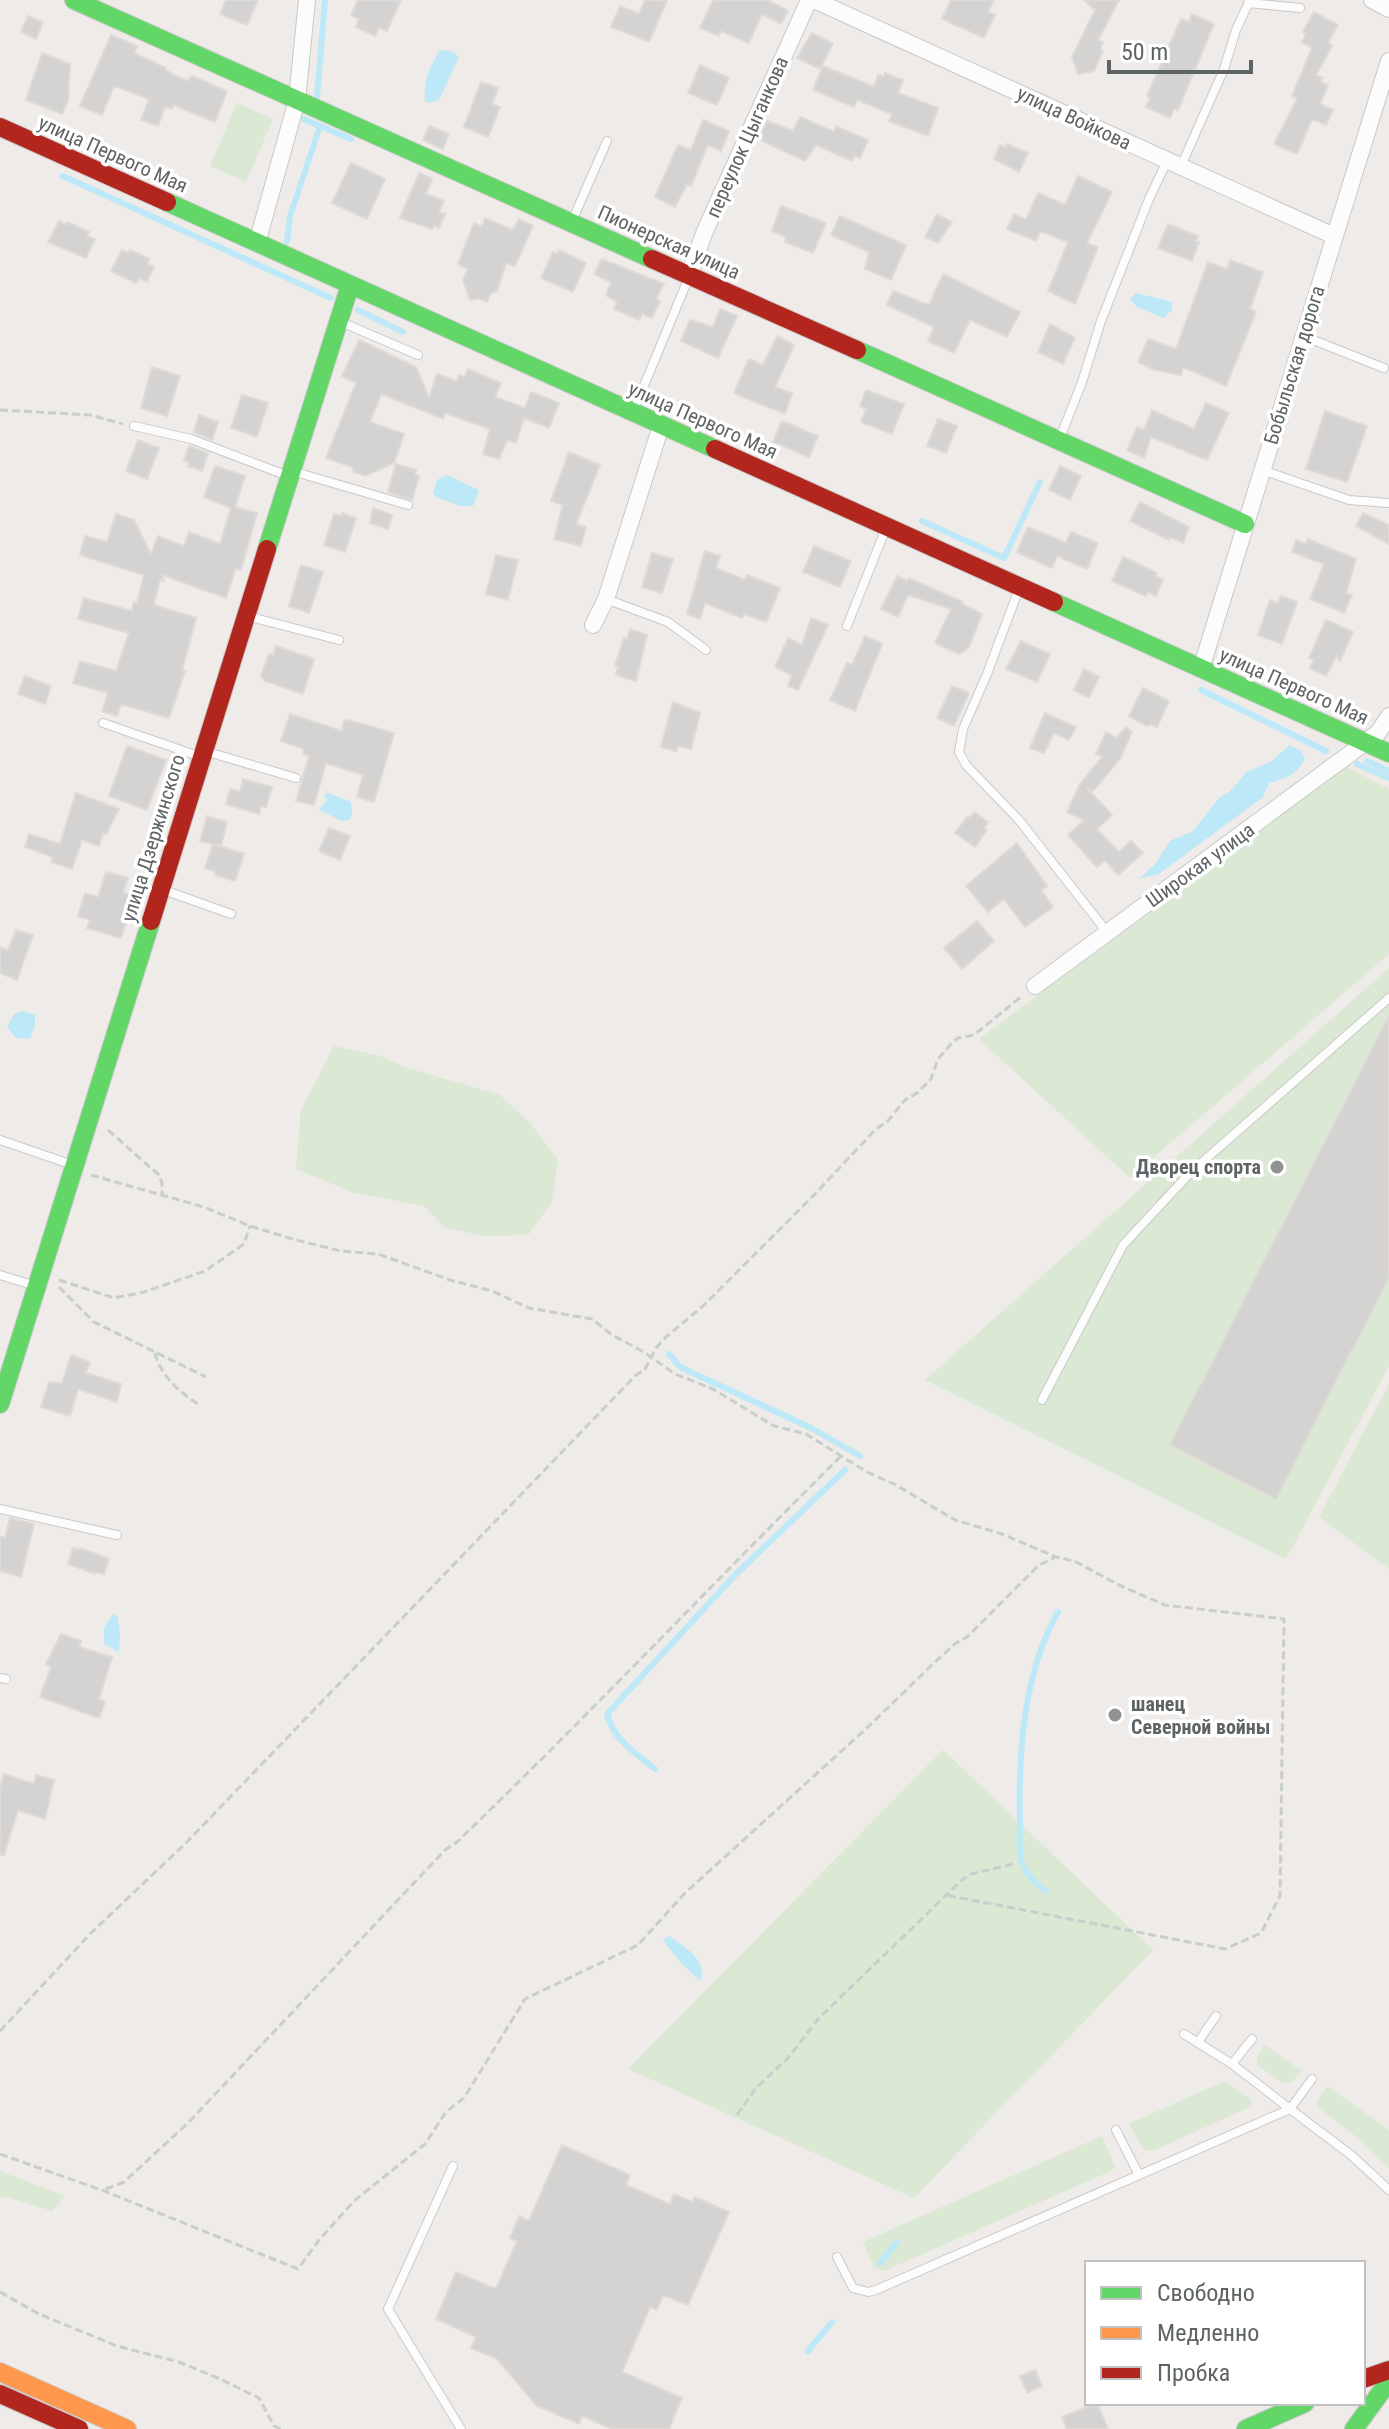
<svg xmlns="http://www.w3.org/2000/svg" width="1389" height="2429" font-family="'Roboto Condensed',sans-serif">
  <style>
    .green { fill: #dae8d4 }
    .water { fill: #bde8f7 }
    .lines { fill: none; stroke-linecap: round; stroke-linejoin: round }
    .stream { stroke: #bde8f7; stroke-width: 6 }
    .building { fill: #d5d3d2; stroke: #dddad7; stroke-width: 2 }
    .lane-casing { stroke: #c9c9c9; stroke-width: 10 }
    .street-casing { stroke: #c9c9c9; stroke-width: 18 }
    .fast-casing { stroke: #c9c9c9; stroke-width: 20 }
    .slow-casing { stroke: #c9c9c9; stroke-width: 20 }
    .jam-casing { stroke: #c9c9c9; stroke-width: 20 }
    .path { stroke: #c8ceca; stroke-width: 3; stroke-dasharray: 8 4; stroke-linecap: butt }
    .lane { stroke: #fcfcfc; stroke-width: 8 }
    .street { stroke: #fcfcfc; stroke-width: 16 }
    .fast { stroke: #63d668; stroke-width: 18 }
    .slow { stroke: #ff974d; stroke-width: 18 }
    .jam { stroke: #b3261e; stroke-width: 18 }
    .poi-dot { fill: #909394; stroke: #fff; stroke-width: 3 }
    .labels { text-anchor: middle; stroke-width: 7; stroke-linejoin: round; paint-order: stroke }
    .street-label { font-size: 20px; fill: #5e6366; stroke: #fff }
    .poi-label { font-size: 20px; font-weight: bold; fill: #5e6366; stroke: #fff; text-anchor: end }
  </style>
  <rect width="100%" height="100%" fill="#eeebe8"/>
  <!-- green -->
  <path class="green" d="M237 103 273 119 246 182 210 166Z
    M1346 767 1389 789V954L1130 1178 979 1039Z
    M1389 968V1366L1286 1559 925 1380Z
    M334 1046 380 1056 404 1067 500 1095 530 1123 558 1160 552 1202 528 1235 483 1236 444 1227 424 1206 352 1192 296 1169 301 1110Z
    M1389 1384V1569L1319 1517Z
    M943 1750 1153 1950 914 2198 628 2069Z
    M1265 2045 1302 2071 1292 2082 1283 2083 1257 2065V2057Z
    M1225 2081 1251 2100 1252 2106 1155 2150H1144L1129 2124Z
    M1327 2086 1389 2130V2168L1354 2135 1318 2107 1317 2101Z
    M1102 2136 1115 2167 1111 2171 884 2271 874 2268 863 2242Z
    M0 2171 65 2196 52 2211 6 2197 0 2198Z"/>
  <!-- water -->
  <path class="water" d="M440 50 451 51 459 57 439 100 429 103 425 101C423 82 430 66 440 50Z
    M1136 293 1172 302V310L1164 318 1137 307 1130 299Z
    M447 475 479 490 473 506H460L436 497 433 492 437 480Z
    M1290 745 1301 751 1305 758C1300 773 1283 780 1269 783L1263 797 1159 874 1139 879 1155 864 1170 841 1193 831 1219 798 1230 791 1247 772 1272 761Z
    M328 793 351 802 352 815 350 819 342 821 319 810 327 800 324 794Z
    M22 1011 35 1015V1025L30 1039 16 1038 7 1027 14 1014Z
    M113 1614 118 1617 120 1636 119 1652 104 1644V1628Z
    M669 1936C684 1947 708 1959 700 1981L679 1961 663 1940Z"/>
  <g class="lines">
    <!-- stream -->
    <path class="stream" d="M317 97 325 0
      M303 119 351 139
      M63 176 331 298
      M287 242 290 216 320 126
      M358 310 403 332
      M922 521 1004 558 1040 482
      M1201 690 1326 751
      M1367 761 1389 771
      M1357 764 1389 778
      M669 1354 680 1367 811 1428 860 1456
      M655 1769C636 1753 613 1740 607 1714L735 1575 845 1470
      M1046 1891C1036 1883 1027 1876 1022 1863 1018 1851 1020 1834 1020 1821 1018 1754 1024 1671 1058 1612
      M880 2263 897 2242
      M808 2351 832 2322"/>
  </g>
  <!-- building -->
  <path class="building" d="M226 0H258L247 25 220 14Z
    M358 0H401L387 31 379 27 375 36 356 27 359 19 351 15Z
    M645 0H667L649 42 611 27 620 6 639 14Z
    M713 0H768L788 11 781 24 762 14 749 43 721 31 719 36 700 28Z
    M951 0H994L988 12 995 15 984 38 942 19Z
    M1084 0H1119L1098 40 1103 42 1100 49 1103 51 1094 71 1078 74 1072 57 1095 10Z
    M1314 12 1338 25 1328 43 1332 46 1316 75 1323 78 1321 82 1328 85 1320 104 1333 110 1326 125 1312 119 1297 154 1274 144 1297 99 1292 96 1312 48 1302 42 1306 34 1303 32Z
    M1192 14 1214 24 1178 110 1174 109 1170 118 1146 107 1150 98 1147 96 1181 19 1189 22Z
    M28 16 43 22 36 39 21 32Z
    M812 33 833 44 820 69 797 58Z
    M111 35 137 46 134 53 166 68 165 70 187 81 192 76 227 91 215 122 173 105 172 109 165 107 158 126 141 120 149 99 114 86 102 115 80 106Z
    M42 53 70 64 68 101 62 114 26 100Z
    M700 65 729 78 717 105 688 93Z
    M823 66 874 87 878 75 884 77 885 73 903 80 898 93 938 108 928 136 889 121 892 114 857 100 854 107 813 90Z
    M481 82 498 88 492 104 500 107 488 137 464 127Z
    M800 117 834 132 836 126 868 140 860 158 855 155 852 161 816 145 805 161 758 139 767 121 793 131Z
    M703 120 729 131 721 151 708 145 691 186 687 184 675 207 655 197 678 145 691 150Z
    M429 126 449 134 443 149 423 140Z
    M1007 144 1028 153 1019 172 994 159 1000 145 1006 148Z
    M351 163 385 179 367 219 332 203Z
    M419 173 432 179 426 194 444 201 439 212 445 214 439 228 434 226 432 229 400 218Z
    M1078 176 1112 192 1087 243 1098 247 1075 304 1048 291 1068 242 1040 231 1036 241 1007 229 1014 214 1026 220 1038 193 1065 205Z
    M781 206 826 223 813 253 785 242 786 237 772 231Z
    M937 214 952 222 938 243 925 237Z
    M840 216 906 245 891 280 865 269 869 252 831 235Z
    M485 218 513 230 519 219 533 226 515 266 506 263 497 291 491 293 487 302 478 298 470 300 463 280 468 269 458 264 474 223 482 227Z
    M59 221 67 225 68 222 89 232 87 236 95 239 86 258 48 242Z
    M1168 224 1198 236 1195 241 1199 242 1192 261 1158 248Z
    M122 250 128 253 130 250 149 259 147 264 154 267 147 282 139 278 136 283 111 271Z
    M559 250 586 263 573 292 541 278 553 252 557 254Z
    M602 259 664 284 656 299 660 301 652 318 642 314 639 320 614 309 617 302 606 295 611 282 594 274Z
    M1230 260 1263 272 1250 309 1256 312 1226 386 1183 367 1181 375 1155 370 1138 362 1148 339 1176 349 1208 262 1227 269Z
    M943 274 1020 312 1007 337 970 320 954 353 928 341 934 327 887 305 893 291 929 305Z
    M720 309 737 316 718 358 681 341 690 320 713 327Z
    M1050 324 1075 338 1063 364 1038 352Z
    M777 336 794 345 775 387 792 393 785 414 734 393 749 359 763 365Z
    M359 340 416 367 429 398 437 374 457 381 459 375 465 377 468 369 501 383 495 397 525 408 531 392 559 403 549 428 524 418 516 443 507 440 499 459 483 454 490 429 445 413 443 419 381 394 370 422 404 434 394 463 365 476 354 472 352 467 326 458 356 383 342 376Z
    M152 367 180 376 167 416 141 408Z
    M866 390 904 404 892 434 861 422 866 409 860 406Z
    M242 395 268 403 257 437 231 428Z
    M1206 403 1229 413 1207 460 1151 437 1144 458 1127 450 1137 427 1144 430 1152 410 1194 429Z
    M1325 411 1367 426 1347 482 1306 469Z
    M199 415 218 422 212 440 194 432Z
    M938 419 957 426 946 453 927 446Z
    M782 421 818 436 809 457 773 442Z
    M138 440 159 448 147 479 126 471Z
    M189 446 208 453 202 471 188 466 189 462 184 461Z
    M569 452 600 465 576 524 586 527 581 546 554 539 563 505 551 501Z
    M396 464 416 470 415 475 419 476 412 500 388 492Z
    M215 466 245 476 235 507 257 513 241 570 236 568 226 598 162 575 164 581 160 580 154 605 196 618 182 670 185 671 169 718 121 704 117 716 102 711 108 693 73 683 80 661 116 671 129 633 78 619 84 598 132 611 134 602 137 603 144 575 80 555 85 536 107 542 116 514 134 520 151 554 158 536 184 546 189 532 220 544 231 508 204 497Z
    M1060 466 1081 476 1070 500 1049 490Z
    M1140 502 1189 527 1183 543 1170 537 1169 540 1130 521Z
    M373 508 392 515 388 529 370 523Z
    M342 513 356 518 345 552 324 545 334 514 341 516Z
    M1363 513 1389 525V544L1356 526Z
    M1028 527 1066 543 1071 532 1098 543 1087 569 1057 556 1052 568 1017 552Z
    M1308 539 1356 559 1346 593 1352 595 1344 613 1310 599 1324 564 1292 552 1296 540 1306 544Z
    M814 546 851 561 840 587 803 572Z
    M705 551 720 556 716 568 745 580 747 575 780 588 766 622 744 614 742 618 705 603 700 619 687 614Z
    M652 553 673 559 662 593 642 587Z
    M496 555 518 560 508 600 486 594Z
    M1123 557 1157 573 1155 576 1163 580 1156 596 1148 592 1146 596 1112 581Z
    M301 565 323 572 309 613 289 606Z
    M897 576 908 581 909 578 963 602 962 604 982 614 969 647 959 654 935 643 951 609 908 595 898 617 881 609Z
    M1281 596 1297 602 1282 644 1258 635 1270 600 1278 603Z
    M811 618 828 625 798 690 788 686 792 675 775 667 788 638 802 645Z
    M1326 620 1353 632 1340 661 1337 655 1326 676 1310 668 1314 660 1309 658Z
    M630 629 647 635 636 681 616 675 618 667 615 666 624 638 627 639Z
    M865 636 882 644 855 711 830 700 847 663 852 665Z
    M1021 641 1050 654 1037 682 1006 669Z
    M276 646 314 659 303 694 265 681 261 676 269 654 273 655Z
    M1084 669 1099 677 1089 698 1074 690Z
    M25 676 51 686 45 704 18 694Z
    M952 686 969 693 954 726 937 718Z
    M1143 688 1169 701 1157 727 1150 724 1147 726 1129 716Z
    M673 702 700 713 691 749 678 746 676 751 661 747Z
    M1045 713 1076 727 1069 740 1054 733 1044 753 1030 748Z
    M290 714 342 731 344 721 348 720 394 733 374 802 357 797 363 775 326 763 314 805 296 801 309 756 303 754 304 749 281 741Z
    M1126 727 1132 732 1120 759 1093 791 1086 787 1112 815 1097 829 1119 852 1131 841 1143 853 1118 875 1105 860 1097 867 1068 835 1084 820 1067 812 1080 784 1102 757 1096 754 1106 732 1116 738Z
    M127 746 166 760 147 810 109 796Z
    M243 779 272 787 266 807 261 806 259 814 226 804 230 789 240 792Z
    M76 793 119 809 106 834 103 833 99 846 82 840 72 869 51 862 53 857 25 847 29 834 60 844Z
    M974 812 988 822 984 828 987 830 975 847 955 833 967 817 969 818Z
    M207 816 227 822 221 846 200 841Z
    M329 828 350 836 340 860 319 851Z
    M1017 843 1047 886 1041 890 1053 907 1025 927 1004 899 988 912 966 886Z
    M213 844 244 854 235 881 215 875 216 872 205 868Z
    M106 872 128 878 123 893 135 895 121 938 87 928 90 920 78 916 85 893 98 897Z
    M977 921 994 941 962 969 944 948Z
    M16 930 33 935 17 980 0 973V947L8 950Z
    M1389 1016V1277L1276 1499 1170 1445Z
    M71 1355 90 1362 86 1373 121 1384 117 1402 78 1389 70 1416 41 1407 49 1382 62 1383Z
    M10 1518 34 1524 21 1577 0 1571V1536L5 1538Z
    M73 1548 80 1550V1548L109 1559 104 1574 95 1572V1574L68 1564Z
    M61 1634 81 1641 79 1647 112 1657 99 1699 105 1702 99 1718 40 1697 51 1667 46 1664Z
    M4 1774 34 1784 36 1775 54 1780 45 1819 18 1810 4 1855H0V1787Z
    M562 2145 630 2175 626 2185 670 2204 674 2194 692 2202 695 2197 729 2212 688 2305 663 2295 657 2310 650 2307 622 2372 682 2398 669 2429H613L582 2416 579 2424 537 2406 497 2359 471 2348 476 2337 436 2319 456 2272 496 2289 517 2241 510 2238 519 2216 529 2221Z
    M1035 2370 1042 2386 1027 2393 1020 2376Z
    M1097 2403 1108 2429H1067L1062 2417Z"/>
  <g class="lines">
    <defs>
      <path id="lane" d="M1248 3 1300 8
        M1181 166 1224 69 1236 30 1250 0
        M572 221 607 141
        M341 322 418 355
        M1303 336 1384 368
        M633 412 689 277
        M134 426 191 439 288 476
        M1060 438 1082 382 1101 321 1149 199 1167 161
        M1262 470 1349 500 1389 503
        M292 471 408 505
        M1019 589 987 674 963 729 959 752 966 765 1019 820 1107 932
        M606 599 668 622 706 650
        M247 616 339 640
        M847 626 886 528
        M103 723 201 757
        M208 752 296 778
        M161 889 231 914
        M0 1140 73 1165
        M0 1275 36 1286
        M1042 1400 1123 1245 1191 1172 1389 998
        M0 1509 117 1535
        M0 1678 6 1679
        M1184 2034 1232 2064 1290 2109 1312 2079
        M1198 2042 1216 2016
        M1232 2064 1252 2039
        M1116 2130 1139 2175
        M453 2166 388 2309 461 2429
        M837 2257 853 2288 868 2292 876 2290 1290 2109 1351 2155 1389 2190"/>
      <path id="street" d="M814 0 1334 236
        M1372 0 1389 9
        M257 243 297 100 307 0
        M689 275 705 231 809 0
        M593 625 606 599 661 426
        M1201 669 1389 61
        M1035 986 1378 733 1389 716"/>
      <path id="fast" d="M74 0 652 259
        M167 202 715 449
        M857 350 1245 524
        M267 549 350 285
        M1054 602 1389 753
        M0 1404 151 921
        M1246 2429 1305 2403
        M1354 2429 1389 2381"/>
      <path id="slow" d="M0 2372 127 2429"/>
      <path id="jam" d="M0 127 167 202
        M652 259 857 350
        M715 449 1054 602
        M151 921 267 549
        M1363 2379 1389 2370
        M0 2394 79 2429"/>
    </defs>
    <!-- lane casing -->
    <use href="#lane" class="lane-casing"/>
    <!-- street casing -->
    <use href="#street" class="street-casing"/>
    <!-- fast casing -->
    <use href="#fast" class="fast-casing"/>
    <!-- slow casing -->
    <use href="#slow" class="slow-casing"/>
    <!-- jam casing -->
    <use href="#jam" class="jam-casing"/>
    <!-- path -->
    <path class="path" d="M0 410 90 415 123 424
      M108 1130 159 1175 162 1183V1194
      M91 1175 204 1207 250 1226 296 1240 341 1251 378 1254 450 1280 492 1291 529 1308 592 1319 612 1335 644 1352 675 1374 713 1389 774 1426 806 1434 867 1472 896 1485 955 1520 1002 1534 1056 1557 1074 1561 1121 1586 1165 1605 1284 1619 1280 1896 1261 1933 1225 1949 946 1895
      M59 1280 114 1298 144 1292 205 1271 244 1244 250 1226
      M59 1287 94 1322 206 1377
      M155 1353C161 1376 178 1391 198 1404
      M0 2031 91 1933 186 1843 635 1376 645 1369 656 1348 666 1337 703 1306 813 1196 876 1129 887 1122 905 1100 917 1093 931 1079 938 1059 951 1044 958 1038 974 1035 1022 996
      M737 2115 756 2088 788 2058 819 2018 963 1879 971 1874 1013 1864
      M0 2154 104 2191 298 2269 319 2240 354 2201 425 2144 446 2112 464 2098 525 1999 638 1945 684 1894 868 1727 935 1662 956 1643 967 1637 1039 1565 1054 1558
      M106 2189 124 2182 188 2123 445 1850 457 1842C588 1716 712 1584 841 1456
      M0 2292 39 2314 117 2346 179 2362 220 2379 259 2398 274 2426 281 2429"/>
    <!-- lane -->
    <use href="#lane" class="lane"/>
    <!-- street -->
    <use href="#street" class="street"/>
    <!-- fast -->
    <use href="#fast" class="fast"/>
    <!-- slow -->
    <use href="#slow" class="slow"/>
    <!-- jam -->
    <use href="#jam" class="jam"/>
  </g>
  <!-- markers -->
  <g class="poi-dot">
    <circle cx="1277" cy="1167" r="8"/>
    <circle cx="1115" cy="1715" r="8"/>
  </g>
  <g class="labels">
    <!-- street labels -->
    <g class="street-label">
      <text transform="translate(1074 118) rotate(25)" y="7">улица Войкова</text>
      <text transform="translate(747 137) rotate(-66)" y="7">переулок Цыганкова</text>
      <text transform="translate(113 154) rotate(24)" y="7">улица Первого Мая</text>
      <text transform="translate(669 242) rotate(24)" y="7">Пионерская улица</text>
      <text transform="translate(1294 365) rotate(-73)" y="7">Бобыльская дорога</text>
      <text transform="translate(703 420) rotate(24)" y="7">улица Первого Мая</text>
      <text transform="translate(1294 686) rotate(24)" y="7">улица Первого Мая</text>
      <text transform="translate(153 838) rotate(-73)" y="7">улица Дзержинского</text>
      <text transform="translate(1200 865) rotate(-36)" y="7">Широкая улица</text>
    </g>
    <!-- poi labels -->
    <g class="poi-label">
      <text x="1261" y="1174">Дворец спорта</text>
      <text x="1131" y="1711" text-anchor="start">шанец<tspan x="1131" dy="23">Северной войны</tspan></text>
    </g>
  </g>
  <!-- legend -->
  <rect x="1085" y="2261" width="280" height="144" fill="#ffffff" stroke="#bfc1c2" stroke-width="2"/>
  <rect x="1101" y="2287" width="40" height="12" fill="#63d668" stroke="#bfc1c2" stroke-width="2"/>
  <text x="1157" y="2301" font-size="24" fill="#5e6366">Свободно</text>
  <rect x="1101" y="2327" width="40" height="12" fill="#ff974d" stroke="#bfc1c2" stroke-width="2"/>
  <text x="1157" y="2341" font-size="24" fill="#5e6366">Медленно</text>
  <rect x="1101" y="2367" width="40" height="12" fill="#b3261e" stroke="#bfc1c2" stroke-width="2"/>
  <text x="1157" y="2381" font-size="24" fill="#5e6366">Пробка</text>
  <!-- scale -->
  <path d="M1109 60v12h142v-12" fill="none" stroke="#5e6366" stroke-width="4"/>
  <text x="1121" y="60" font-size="24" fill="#5e6366" stroke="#ffffff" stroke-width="6" paint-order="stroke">50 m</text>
</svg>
